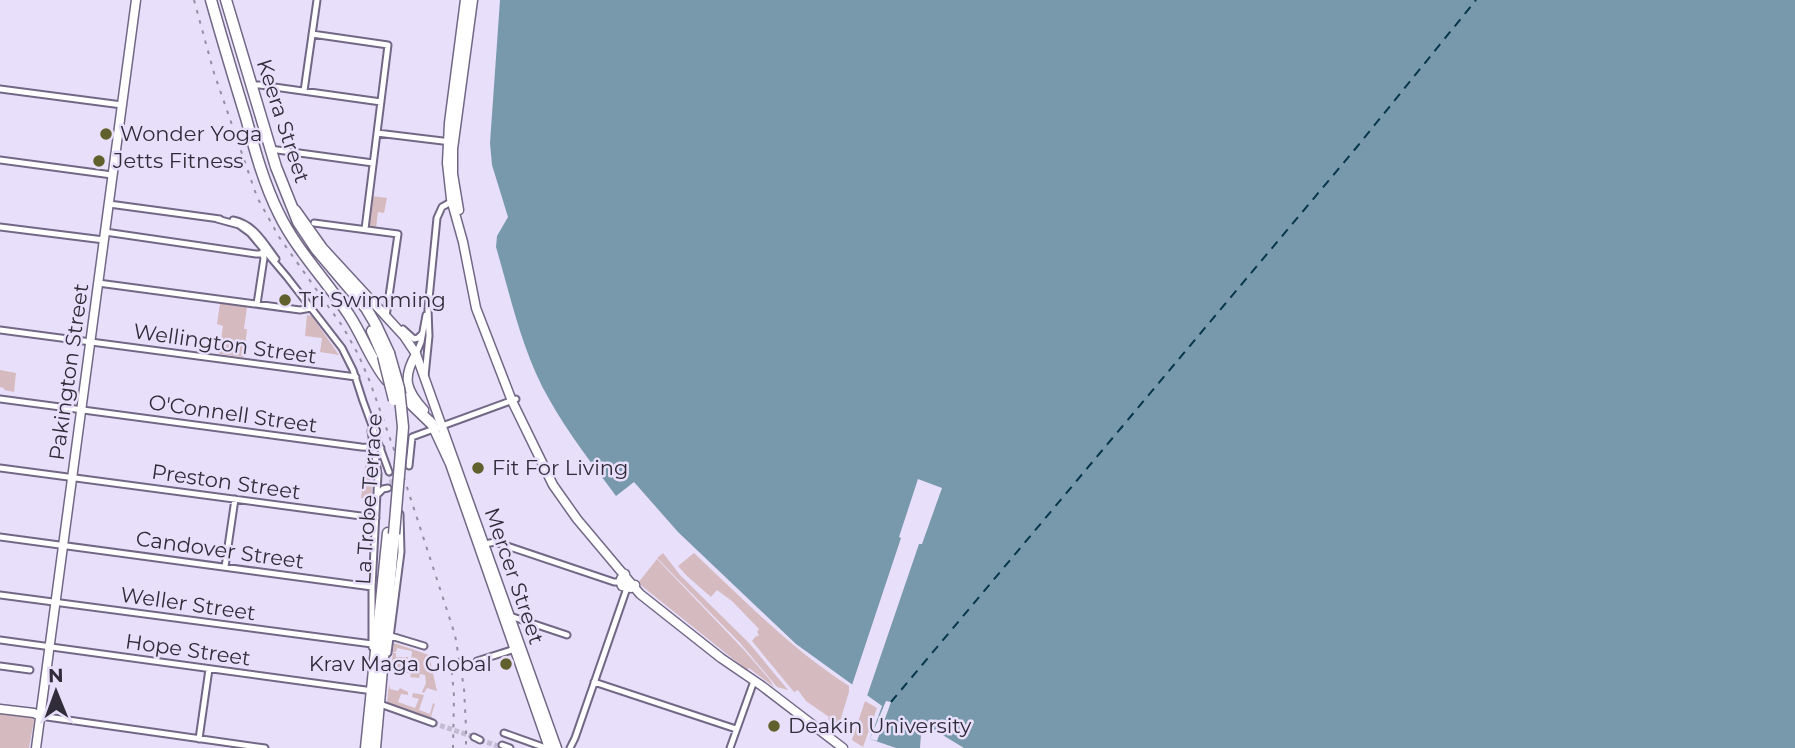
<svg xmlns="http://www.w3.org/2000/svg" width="1795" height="748" font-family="Montserrat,sans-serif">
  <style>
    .green { fill: #d5bbbf }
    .water { fill: #7899ab }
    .pier { fill: #e8dffb }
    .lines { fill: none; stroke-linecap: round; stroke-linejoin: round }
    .ferry { stroke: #06364b; stroke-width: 2; stroke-dasharray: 9 7; stroke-linecap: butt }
    .street-tunnel { stroke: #c3bbd4; stroke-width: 5; stroke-dasharray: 5 2.5; stroke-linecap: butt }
    .street-casing { stroke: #726886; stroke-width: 9 }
    .secondary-casing { stroke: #726886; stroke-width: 11 }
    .highway-casing { stroke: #726886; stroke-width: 13 }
    .street { stroke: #fff; stroke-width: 5 }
    .secondary { stroke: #fff; stroke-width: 8 }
    .highway { stroke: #fff; stroke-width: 10 }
    .rail { stroke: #958ea4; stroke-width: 2; stroke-dasharray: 3.5 7; stroke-linecap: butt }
    .highway-bridge-casing { stroke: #726886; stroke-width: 13; stroke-linecap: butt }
    .highway-bridge { stroke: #fff; stroke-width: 10 }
    .poi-dot { fill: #60602d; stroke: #e8dffb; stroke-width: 2.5 }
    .labels { text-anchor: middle; stroke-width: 5; stroke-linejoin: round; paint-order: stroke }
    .street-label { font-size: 21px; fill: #302c39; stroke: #e8dffb }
    .poi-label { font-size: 21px; fill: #302c39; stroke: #e8dffb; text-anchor: start }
  </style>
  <rect width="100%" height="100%" fill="#e8dffb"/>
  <!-- green -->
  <path class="green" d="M372 196 387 198 384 213 378 212 376 228 368 227Z
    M220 303 247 307 244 329H247L244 357 219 354 223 326 217 324Z
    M307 315 312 316 339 355 320 352 322 338 305 336Z
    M0 370 16 373 14 392 4 390V388L0 387Z
    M367 452 371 453 372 499 361 498Z
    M663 553 680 575 749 643 788 690 777 687 741 644 657 558Z
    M694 553C744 600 791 649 849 686V692L838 728 830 723 831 722 828 719 829 717 806 701 798 690 794 692 752 641 755 637 759 635 757 632 759 629 732 601 717 590 711 597 687 576 678 566Z
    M657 559 744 650 770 680 774 687 749 668 747 670 638 583Z
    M394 643 429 655 437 691 427 688 424 693 422 692 426 683 425 675 420 674 419 678 410 677 411 674 402 671 406 674V675L396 672 397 670H391L393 653H396V657H408V661H411L412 651 397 648 396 652H393Z
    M389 684 390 689 398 691 400 688 408 692V695L401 694 398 702 415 708 419 699 412 697 413 693 424 695 419 710 430 714 433 703 435 704 431 716 434 719 387 702Z
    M865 701 877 708 863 747 852 740Z
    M0 712 33 718 34 720 29 748H0Z"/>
  <!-- water -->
  <path class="water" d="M500 0H1795V748H964L931 728 933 719 921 733 920 748H896L870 739 882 706 796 644 678 532 634 482 616 496C593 465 568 433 549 399 522 352 511 298 496 247L497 236 508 217 492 165 490 143Z"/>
  <!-- pier -->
  <path class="pier" d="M918 479 942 488 922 544H919L867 696 852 685 901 538 899 537Z
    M886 701 891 702 877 741 870 739Z"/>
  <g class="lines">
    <!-- ferry -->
    <path class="ferry" d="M891 702 1356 148 1476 0"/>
    <!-- street-tunnel -->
    <path class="street-tunnel" d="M389 472 394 489
      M433 723 474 737
      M480 740 504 748"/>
    <defs>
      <path id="street" d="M312 34 388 45 365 229
        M252 85H260L381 102
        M0 89 122 105
        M304 91 317 0
        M377 133 451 142
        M270 149 373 163
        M0 160 112 175
        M109 204 220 219
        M217 219 239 225 250 233 287 277 342 348 353 370 363 401 389 472
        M233 220C254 224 264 243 276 259
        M314 223 398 234 386 317
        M0 227 104 240
        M105 232 256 254H260L267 249
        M98 283 300 310 311 308
        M257 304 264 258 262 253
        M403 329 414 339 418 338 422 334
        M0 330 356 377
        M416 354 421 342 426 315
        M425 376 429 336 428 309 437 218 442 207 451 202
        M0 399 361 447 381 448
        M371 431 378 474 372 587V647
        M409 466 412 437 516 399
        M0 468 376 518
        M379 493 383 489 388 488
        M0 537 372 587
        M485 544 495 542 614 582H620
        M225 567 235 499
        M0 595 372 644
        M510 616 567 635
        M391 636 424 646
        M0 640 373 691
        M388 653 401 552 400 514
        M477 661 515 649
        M0 666 30 670
        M594 682 736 729
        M380 701V704L433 723
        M40 716 265 748
        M504 733 546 748
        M474 737 480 740
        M199 739 209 669
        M502 745 510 748
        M570 748 575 738 627 588
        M730 748 754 681"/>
      <path id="secondary" d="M465 0 449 123 447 163 451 199 463 242 476 308 512 401 553 485 577 519 640 594 721 658 762 686 843 748
        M296 210 323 248 404 336 416 354 557 748
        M459 210 453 174V149L473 0
        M416 354C402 378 406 390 424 410
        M430 421 450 464 549 748
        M625 574C621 578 619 580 622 586L631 588 635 585
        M0 709 34 713 40 716
        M36 748 136 0"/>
      <path id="highway" d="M211 0C222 39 234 79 246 118 255 151 264 184 279 214 297 251 327 281 349 315 363 336 371 361 387 380
        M226 0 276 167 298 222 316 249 366 308 376 325 389 353
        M372 331 383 356
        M404 397 432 424
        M366 748 388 533
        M375 748 394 534"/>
    </defs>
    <!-- street casing -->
    <use href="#street" class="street-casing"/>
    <!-- secondary casing -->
    <use href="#secondary" class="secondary-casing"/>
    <!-- highway casing -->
    <use href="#highway" class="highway-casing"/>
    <!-- street -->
    <use href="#street" class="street"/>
    <!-- secondary -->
    <use href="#secondary" class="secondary"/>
    <!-- highway -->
    <use href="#highway" class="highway"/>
    <!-- rail -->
    <path class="rail" d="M194 0 214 73 257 197 279 237 343 327 359 356 370 382 404 478 455 635 464 688 466 727V748
      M451 661 454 696 453 748"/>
    <defs>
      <path id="highway-bridge" d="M389 353 399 388 403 427 394 534
        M383 356 394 400"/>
    </defs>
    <!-- highway-bridge casing -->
    <use href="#highway-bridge" class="highway-bridge-casing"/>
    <!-- highway-bridge -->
    <use href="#highway-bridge" class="highway-bridge"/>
  </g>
  <!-- markers -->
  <g class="poi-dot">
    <circle cx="106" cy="134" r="7"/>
    <circle cx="99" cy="161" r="7"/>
    <circle cx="285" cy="300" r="7"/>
    <circle cx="478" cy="468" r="7"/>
    <circle cx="506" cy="664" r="7"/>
    <circle cx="774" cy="726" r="7"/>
  </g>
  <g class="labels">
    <!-- street labels -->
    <g class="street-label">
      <text transform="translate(283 121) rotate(72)" y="7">Keera Street</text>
      <text transform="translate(225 344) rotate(8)" y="7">Wellington Street</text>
      <text transform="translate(69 372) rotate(-82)" y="7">Pakington Street</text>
      <text transform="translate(233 414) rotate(8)" y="7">O'Connell Street</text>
      <text transform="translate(226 482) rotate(8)" y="7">Preston Street</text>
      <text transform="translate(369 499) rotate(-86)" y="7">La Trobe Terrace</text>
      <text transform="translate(220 550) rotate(8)" y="7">Candover Street</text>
      <text transform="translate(514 576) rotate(71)" y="7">Mercer Street</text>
      <text transform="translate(188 604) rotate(8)" y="7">Weller Street</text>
      <text transform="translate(188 650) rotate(8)" y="7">Hope Street</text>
    </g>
    <!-- poi labels -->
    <g class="poi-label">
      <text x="120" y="141">Wonder Yoga</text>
      <text x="113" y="168">Jetts Fitness</text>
      <text x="299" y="307">Tri Swimming</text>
      <text x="492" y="475">Fit For Living</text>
      <text x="492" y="671" text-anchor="end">Krav Maga Global</text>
      <text x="788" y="733">Deakin University</text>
    </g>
  </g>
  <!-- north arrow -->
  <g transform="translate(56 692) rotate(359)" stroke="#e8dffb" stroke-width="5" paint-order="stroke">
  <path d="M0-5L12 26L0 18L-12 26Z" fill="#302c39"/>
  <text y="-10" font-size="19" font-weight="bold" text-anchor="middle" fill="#302c39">N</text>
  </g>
</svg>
